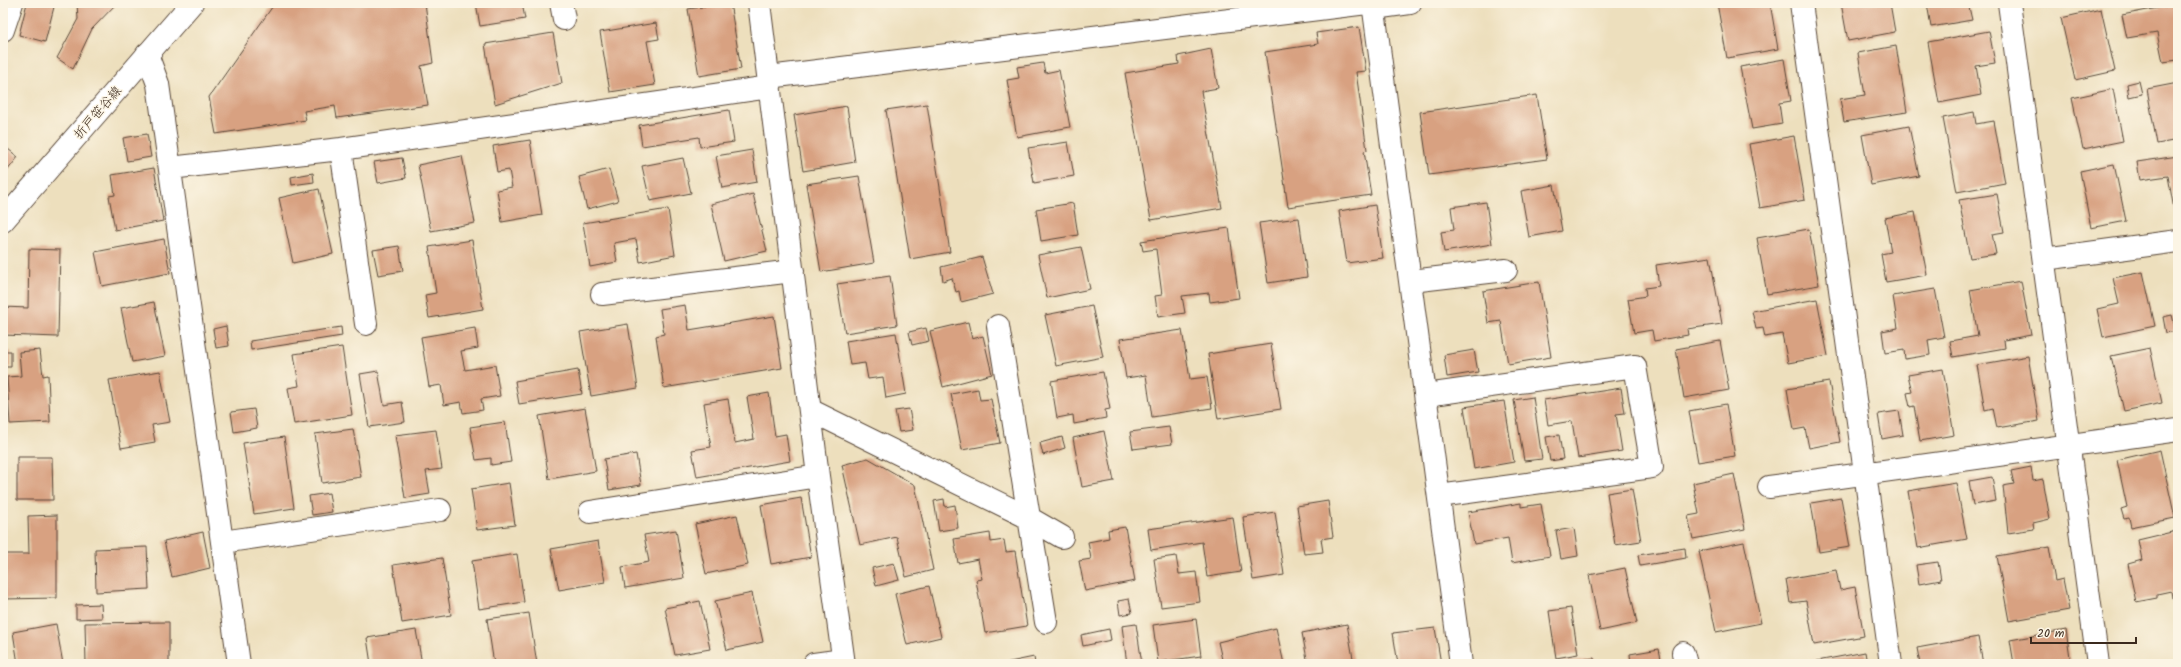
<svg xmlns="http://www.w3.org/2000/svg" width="2181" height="667" font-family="Kalam,'Klee One',sans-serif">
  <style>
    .building { fill: #d8a181 }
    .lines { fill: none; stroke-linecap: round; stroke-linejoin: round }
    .minor-casing { stroke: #564536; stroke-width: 24 }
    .major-casing { stroke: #564536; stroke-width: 24 }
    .minor { stroke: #fff; stroke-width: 22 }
    .major { stroke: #fff; stroke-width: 22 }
    .labels { text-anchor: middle; stroke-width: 3; stroke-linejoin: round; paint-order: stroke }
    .street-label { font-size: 13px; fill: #3b2a1e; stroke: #fcf5e5 }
  </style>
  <rect width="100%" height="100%" fill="#fcf5e5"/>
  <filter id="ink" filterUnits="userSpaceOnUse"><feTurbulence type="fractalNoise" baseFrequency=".025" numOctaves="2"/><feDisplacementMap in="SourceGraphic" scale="8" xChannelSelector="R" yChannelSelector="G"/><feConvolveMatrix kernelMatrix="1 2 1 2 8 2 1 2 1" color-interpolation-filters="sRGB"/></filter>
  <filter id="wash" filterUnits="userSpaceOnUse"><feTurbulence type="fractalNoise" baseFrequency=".012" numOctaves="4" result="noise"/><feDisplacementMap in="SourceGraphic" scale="16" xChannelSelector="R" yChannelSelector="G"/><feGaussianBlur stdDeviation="0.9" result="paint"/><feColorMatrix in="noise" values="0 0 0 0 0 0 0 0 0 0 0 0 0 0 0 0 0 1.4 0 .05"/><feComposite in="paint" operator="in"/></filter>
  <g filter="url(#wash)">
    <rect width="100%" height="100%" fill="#eddfbd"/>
    <g id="blocks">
      <!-- building -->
      <path class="building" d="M27 3H55L45 42 19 35Z
        M77 3H117L92 29 73 69 57 58 78 19Z
        M275 3H425L433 63 421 66 428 105 337 118 335 106 304 111 306 120 216 134 209 97Z
        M476 3H522L525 19 480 26Z
        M730 3 741 69 699 76 688 9Z
        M1717 3H1770L1778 49 1727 58Z
        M1841 3H1890L1895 32 1848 41Z
        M1927 3H1968L1972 20 1931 27Z
        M2178 4V60L2163 62 2157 33 2127 38 2122 15Z
        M2101 9 2115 71 2075 80 2061 18Z
        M656 23 659 39 647 41 655 85 610 92 600 32Z
        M1359 27 1366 71 1356 72 1367 150 1364 151 1371 195 1288 207 1265 52 1318 44 1316 33Z
        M1989 31 1995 63 1976 66 1981 95 1939 103 1928 42Z
        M553 33 562 83 495 104 485 44Z
        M1896 46 1907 112 1844 122 1840 99 1865 95 1858 53Z
        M1211 49 1218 88 1201 91 1222 208 1151 220 1125 73 1179 64 1178 56Z
        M1784 59 1791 101 1779 103 1782 124 1752 129 1740 67Z
        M1043 63 1045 73 1059 70 1070 127 1017 137 1007 80 1019 78 1017 67Z
        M2139 81 2142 94 2129 97 2127 84Z
        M2178 83V140L2157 144 2147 89Z
        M2113 89 2123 141 2083 149 2072 98Z
        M1537 95 1547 159 1429 175 1420 112Z
        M927 104 950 252 910 259 886 110Z
        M847 106 855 162 803 171 794 115Z
        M729 110 734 142 700 147 699 137 642 146 639 125Z
        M1974 112 1976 124 1994 121 2005 183 1957 192 1943 118Z
        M1909 126 1919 176 1871 185 1862 135Z
        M147 134 151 157 127 161 123 138Z
        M1794 136 1805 200 1760 208 1749 144Z
        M530 140 542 215 502 222 497 190 512 187 509 170 497 172 493 146Z
        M1068 142 1074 176 1034 183 1028 148Z
        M3 145 18 157 3 176Z
        M752 150 757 182 722 188 716 156Z
        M462 156 475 223 431 231 418 165Z
        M2178 156V214L2175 215 2168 176 2140 180 2137 162Z
        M402 158 406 178 378 183 374 162Z
        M683 158 691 193 650 201 642 166Z
        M2114 164 2126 221 2091 228 2080 171Z
        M154 168 163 221 115 230 109 196 115 195 112 175Z
        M609 169 618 201 587 209 579 177Z
        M313 173 314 182 292 185 291 177Z
        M859 176 874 263 821 272 806 184Z
        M1554 185 1562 231 1529 237 1521 191Z
        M319 189 333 254 293 263 279 198Z
        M753 194 767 251 724 261 711 204Z
        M1997 194 2004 232 1992 234 1996 254 1970 258 1959 200Z
        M1486 202 1492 244 1444 252 1441 232 1454 230 1451 207Z
        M1073 203 1078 235 1041 241 1036 209Z
        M1375 205 1383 258 1347 263 1339 211Z
        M668 209 675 255 640 262 636 239 614 243 617 262 590 267 583 223Z
        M1915 212 1927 275 1886 282 1881 254 1891 252 1885 218Z
        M1299 218 1307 277 1268 283 1259 223Z
        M1229 228 1239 298 1210 302 1209 293 1182 296 1185 313 1158 317 1155 296 1162 295 1156 249 1143 251 1141 241Z
        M1809 229 1819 285 1767 294 1757 238Z
        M164 239 170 273 102 286 95 252Z
        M472 240 483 309 429 318 425 295 436 293 429 247Z
        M399 246 403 271 378 275 373 250Z
        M1081 247 1090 289 1047 298 1038 255Z
        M29 249 60 250 58 337 3 335V307L28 308Z
        M982 257 993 294 961 302 959 291 956 292 952 278 943 281 941 267Z
        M1710 257 1722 324 1687 329 1688 335 1654 341 1652 330 1634 333 1628 299 1646 296 1645 288 1659 286 1656 265Z
        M2143 272 2155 326 2103 337 2097 309 2119 304 2113 278Z
        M890 276 897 325 845 333 837 284Z
        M2021 281 2031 335 2004 340 2005 348 1953 357 1950 341 1978 336 1970 290Z
        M1539 282 1551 357 1508 364 1501 321 1488 323 1483 291Z
        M1935 289 1944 337 1928 340 1930 355 1905 359 1904 350 1885 353 1882 331 1898 328 1893 296Z
        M1817 299 1828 356 1788 363 1782 334 1765 337 1763 328 1756 329 1752 311Z
        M154 302 165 356 132 362 121 308Z
        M685 305 689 330 774 316 782 368 664 388 656 336 664 334 660 309Z
        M1092 306 1103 357 1056 366 1045 315Z
        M2172 315 2176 331 2166 333 2163 317Z
        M968 322 972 339 983 336 992 374 943 387 930 331Z
        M628 324 638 388 591 396 580 332Z
        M226 326 229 346 216 348 213 329Z
        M341 327 342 336 251 350 250 341Z
        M475 328 478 348 461 351 465 370 495 365 500 396 481 399 483 410 463 413 461 402 444 405 441 385 429 387 421 337Z
        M926 328 929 341 912 345 909 332Z
        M1182 330 1190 379 1207 377 1212 408 1152 417 1146 375 1126 378 1120 339Z
        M896 333 906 394 886 398 883 377 868 379 865 363 850 365 846 341Z
        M1720 341 1729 390 1684 398 1676 349Z
        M1271 344 1281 409 1218 419 1208 354Z
        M342 347 352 415 294 424 288 388 299 386 294 354Z
        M2150 348 2162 403 2124 411 2111 356Z
        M40 350 43 376 48 375 50 422 10 424 7 377 21 376 19 352Z
        M1474 350 1478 372 1447 377 1444 355Z
        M3 351H11V367H3Z
        M2028 356 2039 421 1997 428 1993 408 1985 410 1977 365Z
        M1943 369 1954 435 1920 441 1914 406 1910 407 1907 393 1912 392 1908 375Z
        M578 370 582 394 519 404 515 381Z
        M160 371 170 422 152 425 155 442 121 448 109 380Z
        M378 371 384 405 402 402 405 422 369 427 360 374Z
        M1103 372 1110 409 1105 410 1106 418 1074 424 1073 415 1057 418 1051 381Z
        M1829 382 1840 442 1809 448 1805 428 1794 430 1787 389Z
        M1621 388 1625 413 1616 414 1622 451 1578 458 1572 421 1548 425 1544 400Z
        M978 389 980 400 991 399 1000 443 962 450 951 394Z
        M769 393 775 436 786 434 790 461 697 477 692 450 711 447 704 403 728 399 735 443 754 439 747 397Z
        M1533 397 1542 459 1524 461 1514 400Z
        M1504 401 1514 462 1474 469 1464 407Z
        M1726 404 1735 456 1698 462 1689 411Z
        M585 408 596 471 549 479 539 416Z
        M254 409 257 428 234 432 231 412Z
        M909 409 913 430 899 432 895 411Z
        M1899 411 1903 435 1882 439 1878 414Z
        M505 422 511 462 491 465V458L476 460 470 427Z
        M1169 427 1172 444 1133 449 1130 432Z
        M353 429 361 477 322 483 315 434Z
        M436 430 442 469 426 471 430 494 405 498 395 435Z
        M1104 431 1114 481 1082 487 1073 438Z
        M1559 435 1563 459 1550 461 1546 437Z
        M284 437 294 508 254 514 243 443Z
        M1062 437 1065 448 1043 455 1040 443Z
        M2160 450 2175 518 2131 527 2129 518 2124 519 2121 509 2127 507 2117 460Z
        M636 454 641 485 609 490 604 459Z
        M17 457H52L53 500H17Z
        M868 458 915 485 933 570 906 577 897 537 860 545 842 465Z
        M2031 467 2033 481 2043 479 2050 519 2033 523 2034 529 2008 533 2003 486 2014 484 2011 471Z
        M1734 474 1745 529 1693 539 1688 516 1699 514 1693 483Z
        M1992 477 1996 501 1973 505 1969 481Z
        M509 483 515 525 477 530 471 489Z
        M1956 483 1967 539 1918 548 1908 491Z
        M1632 489 1641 541 1615 545 1607 493Z
        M329 493 332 512 312 515 309 496Z
        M801 498 811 557 771 564 761 505Z
        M1841 498 1850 547 1819 552 1811 503Z
        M944 499 945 507 955 505 958 528 939 531 934 501Z
        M1328 501 1333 537 1321 539 1323 552 1304 554 1297 506Z
        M1521 503V507L1541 504 1550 556 1512 563 1508 538 1474 544 1468 512Z
        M1275 512 1284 575 1253 580 1243 517Z
        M57 515V598L3 599V554H29L28 516Z
        M737 515 748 565 706 574 695 524Z
        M1233 517 1241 572 1207 577 1202 542 1151 550 1148 529Z
        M1125 527 1135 581 1085 591 1079 561 1091 559 1088 542 1109 538 1108 530Z
        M1574 528 1578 556 1561 559 1556 531Z
        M676 530 684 578 625 588 622 567 649 562 644 535Z
        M2176 531 2178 596 2172 598 2171 591 2157 594V598L2136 602 2128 564 2142 560 2138 540Z
        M203 532 210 568 172 577 164 541Z
        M990 533 991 542 1004 540 1006 552 1015 551 1027 626 985 633 976 580 982 579 978 559 958 563 954 539Z
        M598 541 605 582 559 590 551 549Z
        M1744 542 1761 623 1716 632 1699 551Z
        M147 547 149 589 96 592 95 549Z
        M2049 547 2055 581 2063 579 2069 610 2009 621 1997 556Z
        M1685 548 1686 558 1640 566 1638 555Z
        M517 554 524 602 479 609 472 561Z
        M1176 556 1179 574 1196 572 1200 602 1161 607 1154 559Z
        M442 558 451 615 402 623 393 565Z
        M1938 562 1941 580 1919 584 1916 565Z
        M894 563 899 580 876 586 872 568Z
        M1625 568 1637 623 1600 631 1589 575Z
        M1836 570 1840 590 1855 587 1864 636 1814 645 1806 601 1790 603 1786 579Z
        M929 586 941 637 907 645 895 594Z
        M752 593 763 642 727 650 715 601Z
        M1129 599 1132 613 1120 615 1118 601Z
        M700 601 710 649 675 655 665 608Z
        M101 604 102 618 76 619V605Z
        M1571 608 1578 654 1556 658 1549 611Z
        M529 613 537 664H494L487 619Z
        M1196 619 1201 656 1158 662 1153 625Z
        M169 622V664H86L85 623Z
        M56 624 63 664H18L13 632Z
        M1136 624 1142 664H1127L1122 626Z
        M1347 624 1354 664H1308L1302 633Z
        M1276 628 1284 664H1223L1218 642Z
        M1435 628 1441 664H1398L1393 633Z
        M1109 629 1111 640 1083 646 1081 635Z
        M416 630 422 664H371L367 638Z
        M2066 630 2071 664H2014L2010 640Z
        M1978 637 1983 664H1920L1917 648Z
        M1659 649 1662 664H1631L1630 654Z
        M1865 652 1867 664H1817V661Z
        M1034 657 1035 664H1005V663Z
        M1594 658 1595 664H1558V663Z"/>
    </g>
  </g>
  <g filter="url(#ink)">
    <use href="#blocks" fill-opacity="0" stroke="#564536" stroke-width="1"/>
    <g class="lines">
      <defs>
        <path id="minor" d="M561 3 564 19
          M759 3 818 476 844 664
          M1373 3 1461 664
          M1801 3 1891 664
          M2009 3 2098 664
          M1374 8 1410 3
          M3 30 12 3
          M147 54 158 84 239 664
          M769 77 1367 3
          M341 149 366 324
          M170 168 341 149 770 87
          M2044 259 2178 241
          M1411 281 1506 270
          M602 294 793 271
          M998 326 1046 622
          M1426 395 1635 366 1652 467 1439 496
          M810 410 1029 518 1062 537
          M1769 487 2178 430
          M590 512 818 476
          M222 542 440 510
          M1683 653 1686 664
          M814 664 843 660"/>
        <path id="major" d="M3 221 192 3"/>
      </defs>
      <!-- minor casing -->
      <use href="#minor" class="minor-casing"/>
      <!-- major casing -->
      <use href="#major" class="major-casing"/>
      <!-- minor -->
      <use href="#minor" class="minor"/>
      <!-- major -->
      <use href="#major" class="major"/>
    </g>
  </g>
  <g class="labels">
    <!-- street labels -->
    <g class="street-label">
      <text transform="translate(97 112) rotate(-49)" y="5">折戸笹谷線</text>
    </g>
  </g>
  <!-- margin -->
  <rect width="2181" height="667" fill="none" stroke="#fcf5e5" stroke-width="16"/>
  <!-- scale -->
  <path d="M2031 637v6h105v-6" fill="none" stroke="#3b2a1e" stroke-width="2"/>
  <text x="2037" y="637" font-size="12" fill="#3b2a1e" stroke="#fcf5e5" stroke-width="3" paint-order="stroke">20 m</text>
</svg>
